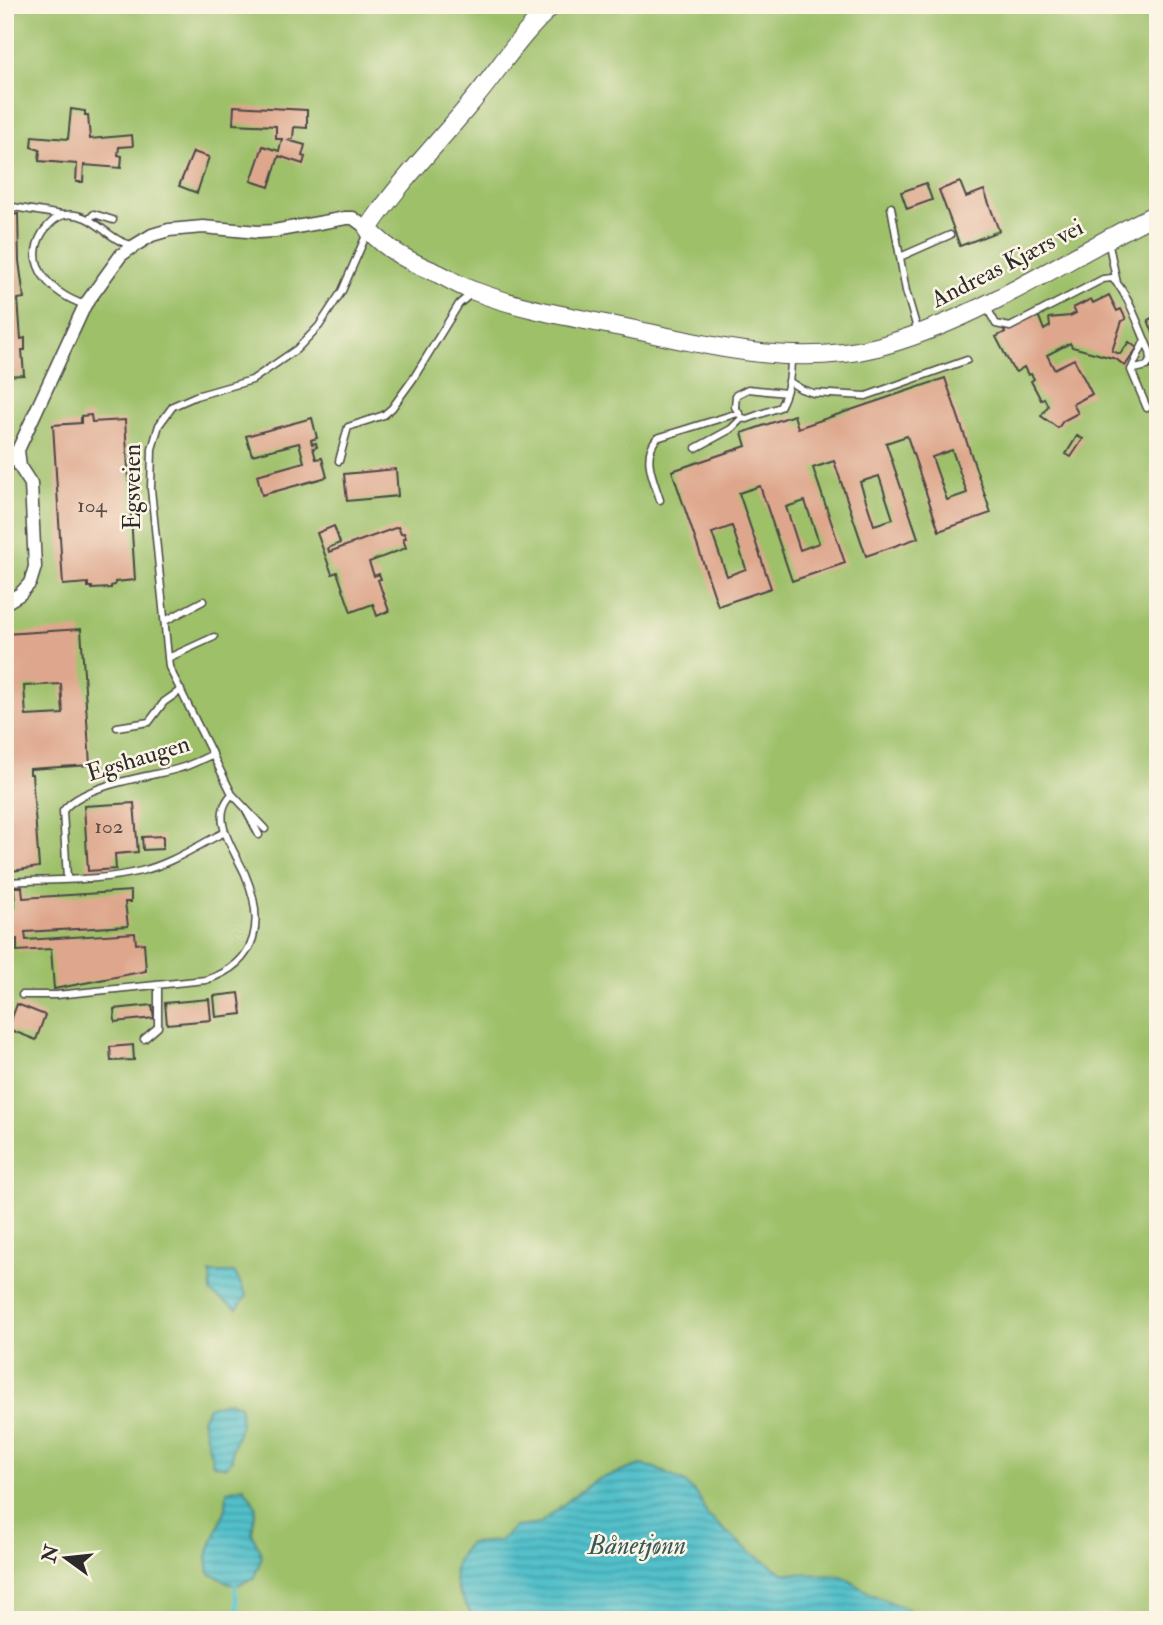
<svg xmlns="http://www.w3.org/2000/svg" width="1163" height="1625" font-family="'IM FELL Double Pica',serif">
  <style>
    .park { fill: #9dc069; stroke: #64764a; stroke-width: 2 }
    .water { fill: url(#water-rules); stroke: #3e767a; stroke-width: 2 }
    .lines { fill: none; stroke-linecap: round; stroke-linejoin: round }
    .stream { stroke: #52c0ca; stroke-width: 4.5 }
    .building { fill: #dea78d; fill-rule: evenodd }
    .lane-casing { stroke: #4a4744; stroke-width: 9 }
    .street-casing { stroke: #4a4744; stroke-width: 15 }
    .secondary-casing { stroke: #4a4744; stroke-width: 20 }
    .lane { stroke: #fff; stroke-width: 6 }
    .street { stroke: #fff; stroke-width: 12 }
    .secondary { stroke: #fff; stroke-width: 18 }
    .labels { text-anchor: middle; stroke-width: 5; stroke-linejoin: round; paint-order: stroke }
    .number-label { font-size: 21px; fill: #584a44 }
    .street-label { font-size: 24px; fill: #2b2b2b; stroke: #fcf5e5 }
    .water-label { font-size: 26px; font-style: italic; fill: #37585b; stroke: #fcf5e5 }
  </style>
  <defs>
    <pattern id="water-rules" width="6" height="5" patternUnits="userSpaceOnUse" patternTransform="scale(1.75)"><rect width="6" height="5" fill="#52c0ca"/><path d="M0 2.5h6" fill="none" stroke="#449ca4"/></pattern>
  </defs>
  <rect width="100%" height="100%" fill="#fcf5e5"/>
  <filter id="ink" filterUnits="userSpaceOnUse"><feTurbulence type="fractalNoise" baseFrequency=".0143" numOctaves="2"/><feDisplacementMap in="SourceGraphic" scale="14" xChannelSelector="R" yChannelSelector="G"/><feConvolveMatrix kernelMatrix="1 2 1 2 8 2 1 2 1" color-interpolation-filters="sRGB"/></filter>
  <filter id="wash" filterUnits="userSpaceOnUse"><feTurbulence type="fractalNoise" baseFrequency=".00686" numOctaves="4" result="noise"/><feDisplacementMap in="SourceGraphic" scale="28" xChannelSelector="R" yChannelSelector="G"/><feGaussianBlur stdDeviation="1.57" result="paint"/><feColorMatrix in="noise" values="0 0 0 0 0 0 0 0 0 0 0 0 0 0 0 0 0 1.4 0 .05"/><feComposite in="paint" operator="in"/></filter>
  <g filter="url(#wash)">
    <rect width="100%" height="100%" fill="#f7e8d0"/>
    <!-- park -->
    <path class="park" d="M5 5H1158V1620H5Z"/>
    <!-- water -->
    <path class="water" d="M210 1273H235L247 1296 237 1309 211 1293Z
      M230 1401 240 1406 241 1424 232 1450V1460L226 1467 213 1464 202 1419 208 1407Z
      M641 1465 655 1468 684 1482 699 1497 707 1515 749 1551 783 1573 842 1576 873 1595 909 1610 917 1620H475C457 1591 442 1570 470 1543L499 1541 515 1527 539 1524 593 1481Z
      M244 1487 256 1506 252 1533 262 1556 254 1578 235 1586 209 1573 207 1556 226 1508 227 1491Z"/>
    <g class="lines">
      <!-- stream -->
      <path class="stream" d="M235 1586 239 1620"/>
    </g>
    <g id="blocks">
      <!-- building -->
      <path class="building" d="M234 106 307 110V128L294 127 293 139 287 140 305 145 302 156 305 157 303 164 279 156 269 187 251 181 263 146 279 151 282 139H276V126L233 124Z
        M71 109 85 111V115H88L90 139 132 135 133 146 119 147 118 155 122 156 121 168 84 165 83 182H76L77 164 39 161 40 150 31 147 32 136 68 139Z
        M5 138H8L9 163H13V174H10L12 215 18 214 19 261 24 298 18 299 21 339 25 338V350H22L24 375 5 376Z
        M193 152 209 157 197 193 179 186Z
        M960 182 966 197 984 190 999 231 960 246 939 190Z
        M926 183 932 200 907 209 901 192Z
        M1109 295 1117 311 1121 309 1126 319 1122 321 1112 351 1120 354 1129 342 1137 348 1125 366 1116 359 1072 347 1070 343 1047 355 1054 369 1074 359 1092 394 1073 404 1078 413 1063 421 1058 428 1041 416 1048 406 1044 398 1041 400 1031 381 1034 379 1031 374 1028 375 1024 367 1016 372 1012 368 996 337 1005 332 1004 330 1037 312 1044 330 1050 326 1049 318 1070 316 1076 313 1073 308 1091 299 1093 303Z
        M1158 311V346L1148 320 1156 316 1154 313Z
        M945 378 991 513 939 531 907 436 886 443 918 538 866 556 834 461 813 468 845 563 792 581 760 486 739 493 771 588 718 606 672 471 746 446 742 433 794 415 798 428ZM952 450 967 493 947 500 932 457ZM879 476 893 519 874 525 860 482ZM805 501 819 543 800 550 786 507ZM732 526 746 569 727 576 712 533Z
        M91 415 92 422 125 420 135 580 115 582V585L111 586V588L92 589V587H88V583L63 585 53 425 81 423V416Z
        M312 418 317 438 311 440 312 444 316 443 317 447 313 448 316 459 322 458 327 477 262 495 257 475 304 462 299 443 252 455 246 436Z
        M1077 436 1083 439 1071 457 1066 454Z
        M396 469 398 496 347 501 344 474Z
        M334 526 340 543 328 548 329 552 398 527 401 534 404 533 406 538 403 539 406 548 369 562 374 576 379 574 381 579 378 580 389 611 377 616 373 604 351 612 337 572 332 574 317 533Z
        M81 629 90 765 30 769V774H32L39 867 5 872V634ZM61 684 63 714 26 716 24 686Z
        M134 803 138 852 115 854 116 869 88 871 84 806Z
        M163 836V849L143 850 142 837Z
        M14 887H22L23 898 131 891V902H125L128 926 25 932 26 940 135 933 136 944 144 943 146 971 54 989 51 949 17 951V939L5 940V909L15 908Z
        M239 993 242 1014 216 1017 214 996Z
        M209 999 211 1020 167 1024 165 1003Z
        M17 1004 45 1015 36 1040 8 1029Z
        M152 1005 154 1018 115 1022 114 1009Z
        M133 1045 134 1060 111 1061 110 1047Z"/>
    </g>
  </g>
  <g filter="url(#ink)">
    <use href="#blocks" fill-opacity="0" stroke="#4a4744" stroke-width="2"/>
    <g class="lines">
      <defs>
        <path id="lane" d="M13 207 62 215
          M891 207 906 291 918 332
          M89 219 94 214 113 220
          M1108 240 1117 283
          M900 257 950 235
          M85 305C53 294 22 266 43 232 48 225 56 217 64 215 93 210 108 242 133 245
          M987 308 996 324 1010 327 1103 279 1112 278C1128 292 1141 332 1150 352L1151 359 1147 366 1131 370
          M1145 340 1131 370 1147 408
          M790 382 801 389 813 393 866 396 967 360
          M786 393 748 389 736 395 735 407 742 418 747 419 780 407C789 391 791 375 791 357
          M696 448 731 429 742 418
          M339 461 348 427 384 415 392 408 413 379 459 304 472 293
          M660 500C654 480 641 457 657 438L738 413
          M165 621 203 601
          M168 658 214 637
          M117 727 149 722 164 702 181 690
          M232 794 265 829
          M246 810 259 835
          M67 879 63 811C83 784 145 778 177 769 189 766 201 760 213 754
          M5 882C50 879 97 882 141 871 171 864 198 845 225 832
          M22 995H56L206 980C259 963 265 921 245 874 238 858 226 841 223 824 221 811 224 803 232 794L169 667 151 489 152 449 159 425 173 406 196 396 252 380 297 349 319 326 342 291 368 231
          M144 1039 158 1027V985"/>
        <path id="street" d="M5 467 18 450 85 305 121 255 134 246 152 235 169 230 203 227 258 232 274 231 346 218H353L368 229
          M5 603 20 594 30 583 35 567 31 484 20 467 18 450"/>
        <path id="secondary" d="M553 5C520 34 498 71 470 104 437 144 396 186 368 229 389 252 411 262 439 274 451 280 463 288 477 292 525 310 576 318 626 328 707 345 793 368 877 347 979 320 1063 259 1158 213"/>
      </defs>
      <!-- lane casing -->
      <use href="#lane" class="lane-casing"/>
      <!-- street casing -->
      <use href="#street" class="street-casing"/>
      <!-- secondary casing -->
      <use href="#secondary" class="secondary-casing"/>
      <!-- lane -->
      <use href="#lane" class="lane"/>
      <!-- street -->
      <use href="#street" class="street"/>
      <!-- secondary -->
      <use href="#secondary" class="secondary"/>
    </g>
  </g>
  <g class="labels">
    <!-- number labels -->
    <g class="number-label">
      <text x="92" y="512">104</text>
      <text x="109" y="833">102</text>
    </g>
    <!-- street labels -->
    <g class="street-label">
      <text transform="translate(1007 263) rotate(-27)" y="8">Andreas Kjærs vei</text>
      <text transform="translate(132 487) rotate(-90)" y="8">Egsveien</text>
      <text transform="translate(138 758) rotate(-17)" y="8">Egshaugen</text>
    </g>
    <!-- water labels -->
    <g class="water-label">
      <text x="637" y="1554">Bånetjønn</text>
    </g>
  </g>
  <!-- margin -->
  <rect width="1163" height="1625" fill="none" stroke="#fcf5e5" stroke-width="28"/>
  <!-- north arrow -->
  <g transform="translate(66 1558) rotate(285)" stroke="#fcf5e5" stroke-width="5" paint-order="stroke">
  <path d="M0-5L12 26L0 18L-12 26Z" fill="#2b2b2b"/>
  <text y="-10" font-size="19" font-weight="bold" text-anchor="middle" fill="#2b2b2b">N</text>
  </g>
</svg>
